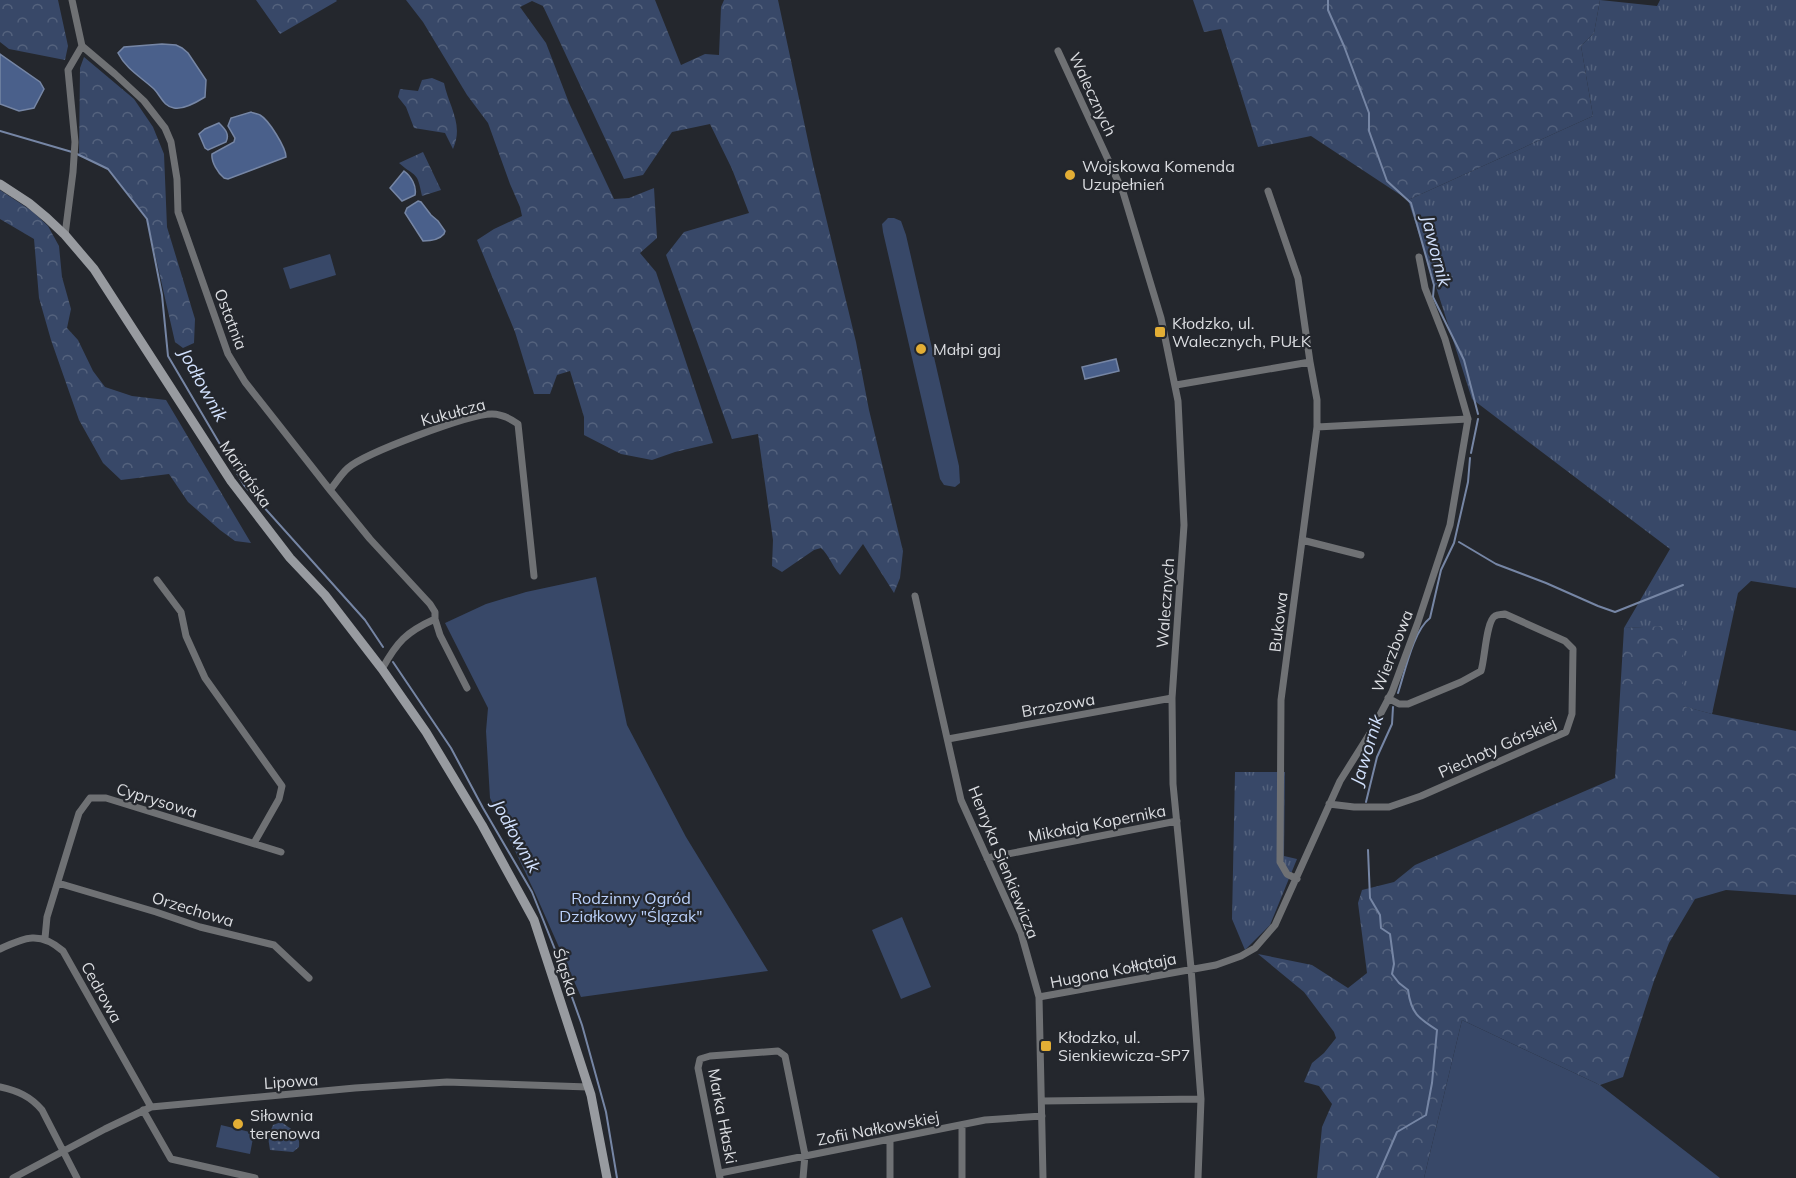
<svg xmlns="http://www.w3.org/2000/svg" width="1796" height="1178" font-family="Mulish,sans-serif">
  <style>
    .grass { fill: url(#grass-tufts) }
    .forest { fill: url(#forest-crowns) }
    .park { fill: url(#park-dots) }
    .garden { fill: #384868 }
    .water { fill: #4a608b; stroke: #7686a5; stroke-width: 1.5 }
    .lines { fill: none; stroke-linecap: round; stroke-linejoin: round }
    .stream { stroke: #7686a5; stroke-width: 2 }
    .street { stroke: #6f7174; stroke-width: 7 }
    .secondary { stroke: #989ba0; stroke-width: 9 }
    .poi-dot { fill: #e3ae35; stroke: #24272d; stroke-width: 2 }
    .labels { text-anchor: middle; stroke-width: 4.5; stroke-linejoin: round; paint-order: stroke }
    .street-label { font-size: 16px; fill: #dbdde1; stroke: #24272d }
    .poi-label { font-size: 16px; fill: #dbdde1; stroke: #24272d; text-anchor: start }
    .park-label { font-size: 16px; fill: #bbd1fb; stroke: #24272d }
    .water-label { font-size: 18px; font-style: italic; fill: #d1e0fc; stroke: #24272d }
  </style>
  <defs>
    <pattern id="grass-tufts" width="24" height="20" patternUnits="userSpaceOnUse" patternTransform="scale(1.5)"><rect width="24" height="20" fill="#384868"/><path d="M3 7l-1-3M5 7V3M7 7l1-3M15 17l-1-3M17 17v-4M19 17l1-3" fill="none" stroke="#54627d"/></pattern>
    <pattern id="forest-crowns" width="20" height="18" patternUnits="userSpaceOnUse" patternTransform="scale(1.5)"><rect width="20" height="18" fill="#384868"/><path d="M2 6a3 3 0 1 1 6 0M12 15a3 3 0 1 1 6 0" fill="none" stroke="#54627d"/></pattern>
    <pattern id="park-dots" width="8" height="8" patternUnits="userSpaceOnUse" patternTransform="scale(1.5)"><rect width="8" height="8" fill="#384868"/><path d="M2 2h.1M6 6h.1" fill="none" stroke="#54627d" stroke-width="1.8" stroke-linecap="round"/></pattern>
  </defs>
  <rect width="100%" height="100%" fill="#24272d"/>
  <!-- grass -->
  <path class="grass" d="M1600 0 1657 6 1660 0H1796V588L1751 581 1738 593 1712 714 1682 706 1683 626 1624 628 1670 549 1472 399 1408 200 1593 116 1581 46 1594 33Z
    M1235 772H1285L1284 856 1297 859 1270 925 1245 950 1232 919Z"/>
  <!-- forest -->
  <path class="forest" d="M0 0H58L68 46 65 60 9 49 0 42Z
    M256 0H336L337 1 280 34Z
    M406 0H655L681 65 705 54 719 55 721 7 724 0H778L813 164 856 342 869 410 903 551 900 578 894 593 863 544 840 575C832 566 829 555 821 548L814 550 782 572 772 566 773 540 758 434 732 439 666 255 684 232 749 213 732 169 710 124 672 132 643 175 624 179 543 6 532 1 520 7 546 43 569 103 614 199 629 198 654 188 657 238 640 253 656 272 713 443 675 452 652 460 621 454 584 435V417L570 371 557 375 550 394H534L515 332 477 240 494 229 522 216 520 207 510 184 488 123 467 95 423 22Z
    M1193 0H1600L1594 33 1581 46 1593 116 1408 200 1311 136 1258 147 1221 29 1204 32Z
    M84 57 134 99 153 127 164 154 167 227 195 319 194 343 183 348 175 342 147 219 108 169 79 156 80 68Z
    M432 78 444 83C449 107 464 124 453 149L445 133 414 128 406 107 398 97 400 89 418 91 422 80Z
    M423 152 441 190 422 196C417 170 416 178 399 163Z
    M0 190 32 211 48 226 59 246 62 277 71 309 67 328 78 340 93 371 105 387 132 396 166 400 251 543 235 541 220 530 188 502 169 474 121 480 103 463 79 420 51 340 39 298 34 239 0 219Z
    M1683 625V706L1712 714 1796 731V895L1726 890 1695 899 1669 943 1654 981 1623 1077 1600 1085 1462 1020 1424 1178H1317L1322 1127 1332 1104 1319 1086 1304 1082 1312 1063 1324 1053 1336 1038 1334 1032 1304 992 1258 954 1312 965 1348 988 1367 973 1358 903 1362 890 1394 882 1415 865 1615 778 1624 628Z"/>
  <!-- park -->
  <path class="park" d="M281 1122C291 1129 301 1133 299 1147L293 1152 270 1150 268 1137 273 1125Z"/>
  <!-- garden -->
  <path class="garden" d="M888 218H894L901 221 906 235 959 466 960 483 955 487 944 485 940 479 883 232 882 224Z
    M330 254 336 275 290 289 283 268Z
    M596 577 627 725 686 837 768 971 581 997 535 893 490 798 486 731 488 708 445 623 486 604 526 592Z
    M902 917 931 987 901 999 872 930Z
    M1462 1020 1600 1085 1720 1178H1424Z
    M221 1125 254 1133 250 1154 216 1147Z"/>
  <!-- water -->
  <path class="water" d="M162 44 176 45 182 48 188 53 206 80 205 97C197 102 183 110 174 108 163 106 161 96 154 89 141 77 126 69 118 53L124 47Z
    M0 54 40 82 44 89 34 108 19 111 0 104Z
    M251 112C252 113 259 114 260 115 269 120 286 148 286 157L228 179 224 178C218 173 211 162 212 154L234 142 235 138 228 126 231 118Z
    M219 123C225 129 230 134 226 142L208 150 205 148 199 134 205 129Z
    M404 171C411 176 417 186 415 195L402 201 390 188Z
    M418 201 421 202 431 215 438 221 445 231 444 234C439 240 431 241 423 241L405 213 407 208Z
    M1116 359 1119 371 1085 379 1082 367Z"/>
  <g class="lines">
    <!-- stream -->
    <path class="stream" d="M1328 0V10L1344 46 1369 113V131L1387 181 1411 203 1434 285 1433 297 1464 360 1478 414
      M0 131 72 152
      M77 154 108 169 147 219 162 295 168 356 244 485 365 620 383 647
      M1471 453 1478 419
      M1459 542 1496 564 1546 583 1598 606 1615 612 1683 585
      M393 662 451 748 483 808 532 892 554 947 582 1025 606 1112 617 1178
      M1398 693C1405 672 1413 631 1430 618L1441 570 1454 543 1468 482 1470 458
      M1366 802 1377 757 1392 724 1393 707
      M1368 850 1370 898 1380 915 1381 928 1390 934 1394 964 1392 974 1399 983 1408 990C1411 1013 1418 1018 1437 1030L1432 1083 1426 1115 1397 1132 1377 1178"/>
    <!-- street -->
    <path class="street" d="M72 0 82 46 115 74 144 101 165 128 171 142 177 179 178 212 228 354 245 382 330 490 370 539 430 604 435 612V619
      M1058 51 1123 192 1161 318 1178 401 1184 525 1172 698 1173 784 1191 968 1201 1099 1198 1178
      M65 235 73 172 75 142 68 70 82 46
      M1419 257 1425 288 1445 339 1468 419
      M1176 385 1310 362 1298 278 1268 191
      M330 490C336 483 341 474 348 468 365 453 469 414 492 414 501 414 511 419 518 424L534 576
      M1302 540 1361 555
      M157 580 181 612 186 636 205 678 282 786 279 799 254 843
      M915 596 961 800 1021 933 1039 997 1043 1178
      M382 669C397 642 406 632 435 619L440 635 467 688
      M948 739 1172 698
      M1329 804 1354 807H1389L1421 796 1566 732 1572 714 1573 649 1565 641 1505 614C1501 615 1498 614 1495 616 1486 621 1485 659 1481 671L1461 682 1408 704H1399L1388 698
      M987 858 1177 821
      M1297 879 1287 874 1280 862 1281 700 1317 427V400L1310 362
      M58 883 156 912 200 927 274 945 309 978
      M45 938 47 917 79 813 90 798H106L281 852
      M0 949C25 937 40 931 63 951L151 1107
      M1039 997 1216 965 1241 956 1255 948 1275 925 1340 781 1372 730 1392 692 1418 622 1450 525 1468 419 1317 427
      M0 1087C18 1091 30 1096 42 1110L77 1178
      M1042 1101 1201 1099
      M143 1110 171 1159 255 1178
      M890 1139V1178
      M720 1173 985 1120 1042 1116
      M13 1178 105 1129 151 1107 355 1088 447 1082 588 1087
      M720 1178 698 1068 700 1059 710 1056 778 1051 785 1056 805 1155 803 1178
      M962 1178V1126"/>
    <!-- secondary -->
    <path class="secondary" d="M0 184 29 203 47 218 65 235 94 269 231 481 290 558 325 595 382 669 426 732 482 825 534 920 591 1095 607 1178"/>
  </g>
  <!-- markers -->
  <g class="poi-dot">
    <circle cx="1070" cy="175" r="6"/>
    <rect x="1154" y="326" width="12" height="12" rx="3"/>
    <circle cx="921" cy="349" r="6"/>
    <rect x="1040" y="1040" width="12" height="12" rx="3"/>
    <circle cx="238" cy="1124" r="6"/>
  </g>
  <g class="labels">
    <!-- street labels -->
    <g class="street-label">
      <text transform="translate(1093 94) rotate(65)" y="6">Walecznych</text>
      <text transform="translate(231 319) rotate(69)" y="6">Ostatnia</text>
      <text transform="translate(453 412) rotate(-15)" y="6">Kukułcza</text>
      <text transform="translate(246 474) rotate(55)" y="6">Mariańska</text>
      <text transform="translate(1165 603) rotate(-86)" y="6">Walecznych</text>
      <text transform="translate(1278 622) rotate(-83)" y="6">Bukowa</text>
      <text transform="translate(1392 651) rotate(-69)" y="6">Wierzbowa</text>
      <text transform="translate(1058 705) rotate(-10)" y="6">Brzozowa</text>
      <text transform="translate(1497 747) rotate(-24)" y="6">Piechoty Górskiej</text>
      <text transform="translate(157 800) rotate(17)" y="6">Cyprysowa</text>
      <text transform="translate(1097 823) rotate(-11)" y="6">Mikołaja Kopernika</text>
      <text transform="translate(1004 862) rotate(68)" y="6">Henryka Sienkiewicza</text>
      <text transform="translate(193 909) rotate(17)" y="6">Orzechowa</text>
      <text transform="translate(1113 970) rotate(-11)" y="6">Hugona Kołłątaja</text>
      <text transform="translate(566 972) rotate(72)" y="6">Śląska</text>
      <text transform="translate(102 992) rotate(61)" y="6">Cedrowa</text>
      <text transform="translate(291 1081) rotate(-4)" y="6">Lipowa</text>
      <text transform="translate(723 1116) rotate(79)" y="6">Marka Hłaski</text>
      <text transform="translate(878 1128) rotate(-11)" y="6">Zofii Nałkowskiej</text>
    </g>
    <!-- poi labels -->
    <g class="poi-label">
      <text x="1082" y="172">Wojskowa Komenda<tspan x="1082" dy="18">Uzupełnień</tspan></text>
      <text x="1172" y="329">Kłodzko, ul.<tspan x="1172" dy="18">Walecznych, PUŁK</tspan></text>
      <text x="933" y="355">Małpi gaj</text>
      <text x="1058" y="1043">Kłodzko, ul.<tspan x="1058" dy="18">Sienkiewicza-SP7</tspan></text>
      <text x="250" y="1121">Siłownia<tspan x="250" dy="18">terenowa</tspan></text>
    </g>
    <!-- park labels -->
    <g class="park-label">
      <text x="631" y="904">Rodzinny Ogród<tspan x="631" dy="18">Działkowy "Ślązak"</tspan></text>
    </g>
    <!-- water labels -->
    <g class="water-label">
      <text transform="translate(1436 251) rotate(76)" y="6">Jawornik</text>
      <text transform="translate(203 385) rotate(61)" y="6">Jodłownik</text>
      <text transform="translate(1367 750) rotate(-73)" y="6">Jawornik</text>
      <text transform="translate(516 836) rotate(61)" y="6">Jodłownik</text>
    </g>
  </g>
</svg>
